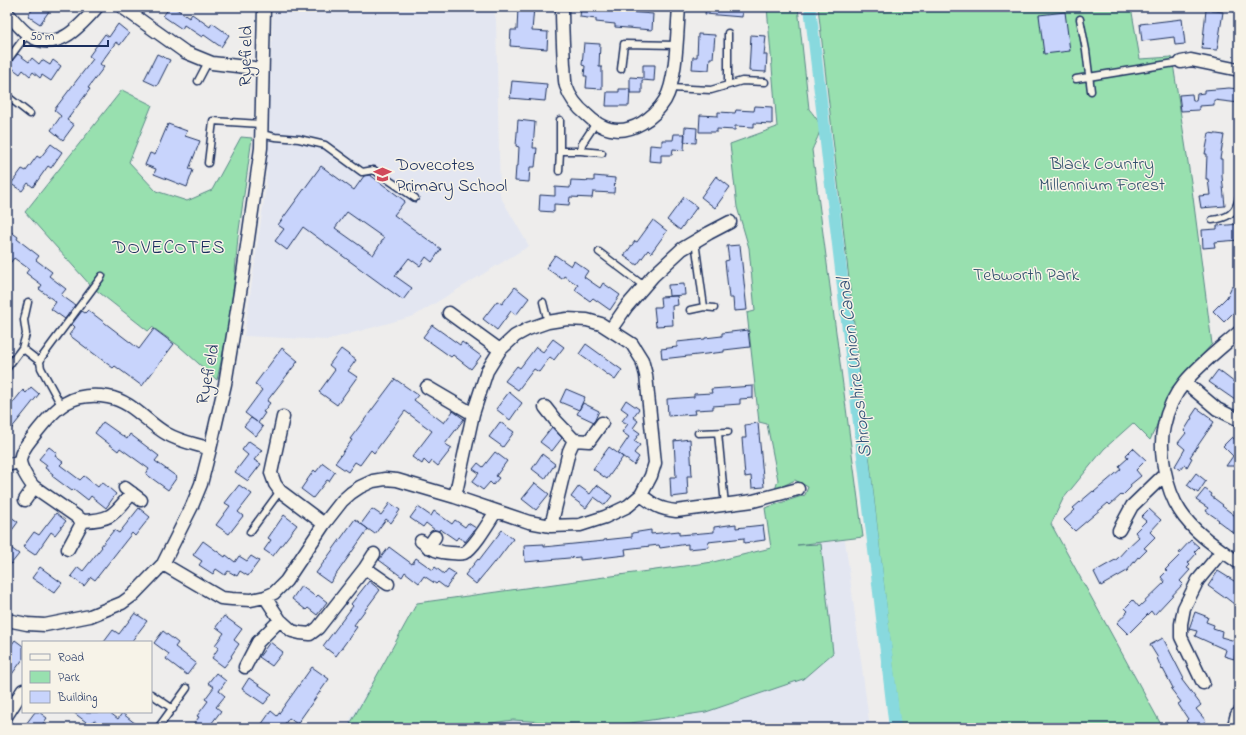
<svg xmlns="http://www.w3.org/2000/svg" width="1246" height="735" font-family="'Indie Flower',sans-serif">
  <style>
    .built { fill: #e3e6f1 }
    .green { fill: #98e0af; stroke: #5a8886 }
    .lines { fill: none; stroke-linecap: round; stroke-linejoin: round }
    .canal { stroke: #88d9de; stroke-width: 12 }
    .building { fill: #c8d4fc; stroke: #1b2f5e; fill-rule: evenodd }
    .lane-casing { stroke: #1b2f5e; stroke-width: 9 }
    .street-casing { stroke: #1b2f5e; stroke-width: 15 }
    .secondary-casing { stroke: #1b2f5e; stroke-width: 20 }
    .lane { stroke: #f7f3e8; stroke-width: 6 }
    .street { stroke: #f7f3e8; stroke-width: 12 }
    .secondary { stroke: #f7f3e8; stroke-width: 17 }
    .labels { text-anchor: middle; stroke-width: 3; stroke-linejoin: round; paint-order: stroke }
    .street-label { font-size: 18px; fill: #1b2f5e; stroke: #f7f3e8 }
    .park-label { font-size: 18px; fill: #34526e; stroke: #f7f3e8 }
    .poi-label { font-size: 18px; fill: #1b2f5e; stroke: #f7f3e8; text-anchor: start }
    .neighbourhood-label { font-size: 19px; letter-spacing: 1px; fill: #1b2f5e; stroke: #f7f3e8 }
    .water-label { font-size: 19px; font-style: italic; fill: #315178; stroke: #f7f3e8 }
  </style>
  <rect width="100%" height="100%" fill="#eeedec"/>
  <filter id="ink" filterUnits="userSpaceOnUse"><feTurbulence type="fractalNoise" baseFrequency=".025" numOctaves="2"/><feDisplacementMap in="SourceGraphic" scale="8" xChannelSelector="R" yChannelSelector="G"/><feConvolveMatrix kernelMatrix="1 2 1 2 8 2 1 2 1" color-interpolation-filters="sRGB"/></filter>
  <g filter="url(#ink)">
    <!-- built -->
    <path class="built" d="M273 7H493L496 20 500 196 529 246 414 316 327 340 244 336 266 187Z
      M845 540 870 728H345L395 645 416 604 543 585 713 562 772 548Z"/>
    <!-- green -->
    <path class="green" d="M767 7H798L809 109C825 128 821 129 812 150L863 537 797 545 821 544 833 653 803 679 706 712 610 726 513 720 456 728H348L417 603 713 562 771 548 765 508 805 495 808 487 795 480 775 490 778 480 767 424 759 422 747 313 755 311 749 248 737 207 730 144 777 127Z
      M818 7H1131L1140 59 1172 57 1191 182 1212 344 1176 384 1150 440 1133 423 1104 449 1063 499 1051 524 1163 728H900Z
      M122 90 152 105 129 162 156 191 187 201 212 190 241 137 252 138 238 237 234 284 228 329 217 380 179 346 152 327 148 331 91 286 25 212Z"/>
    <g class="lines">
      <!-- canal -->
      <path class="canal" d="M810 7 895 728"/>
    </g>
    <!-- building -->
    <path class="building" d="M34 7H52L40 24 28 16Z
      M170 7H174L189 18 192 14 210 27 212 23 229 35 221 47 204 35 202 37 184 25 182 29 163 16Z
      M518 7H534L532 31 548 32 547 49 510 46 511 30H517Z
      M581 7 617 8 616 11 653 14 652 30 615 27V24L596 22V19L580 17Z
      M706 7H743L742 17 705 14Z
      M1206 10 1223 12 1217 50 1202 49Z
      M1065 12 1070 51 1044 54 1039 15Z
      M1182 19 1185 44 1175 45 1174 37 1142 41 1140 24Z
      M118 24 129 33 120 45 116 42 100 64 104 67 88 88 90 89 67 120 74 125 63 140 51 130 61 116 54 110 93 59 89 56 105 34 109 37Z
      M698 34 715 35 713 58H710L709 70 692 69 693 57H697Z
      M751 35 766 36 764 55H767L766 72 749 71Z
      M584 43 600 44 599 67H602V89L586 88 587 76H584L585 66 582 65Z
      M18 54 29 62 32 58 39 64 42 60 50 65 53 60 61 66 51 81 42 75 40 78 33 72 30 76 23 70 20 74 8 65Z
      M157 54 170 60 157 86 144 80Z
      M643 65H655L654 81 642 80V93H630V77L643 78Z
      M512 81 547 84 545 101 510 98Z
      M1229 88 1239 89V103L1214 100V105L1199 106V110L1181 111 1179 95 1192 94 1193 101H1196L1197 94 1204 93V90Z
      M619 89H630L629 106H606L607 92H619Z
      M755 106 772 107V124L754 123V127L735 126V130L717 129V132H699L700 115 718 116V112L735 113 736 110 754 111Z
      M518 120 535 122 533 148H537L535 167H530L529 182 515 181 516 166H518L519 147 516 146Z
      M168 124 187 131 185 136 200 141 189 169 193 170 187 187 154 174 156 169 145 165 150 153 155 155Z
      M685 127 697 128 696 143 684 142Z
      M1209 133 1224 135 1220 159H1222V176L1225 206 1201 208 1199 196 1210 195 1208 179H1206L1207 154H1205Z
      M674 134H685L684 150 673 149 672 155H661V162L649 161 650 145 662 146V140H673Z
      M51 144 62 152 51 168 48 166 33 187 28 183 22 191 11 184 22 169 26 171 37 156 40 158Z
      M321 166 354 190 364 176 370 175 405 201 394 215 441 249 432 262 426 257 420 266 409 258 395 276 412 288 403 300 303 227 287 250 275 241 284 229 278 225ZM347 212 384 238 373 255 335 228Z
      M594 176 615 178 614 193 593 192 592 198 570 197 569 205 554 204V212L539 211 540 195 555 196V187L570 188 571 180 594 181Z
      M716 176 730 187 715 208 701 197Z
      M684 197 697 207 680 230 667 220Z
      M653 220 667 231 651 253 648 250 637 265 624 256 635 241 637 242Z
      M1239 224V240L1214 242 1215 247 1203 248 1202 230 1217 229V226Z
      M7 229 18 237 17 239 39 256 36 260 52 272 49 276 66 289 61 295 75 305 65 319 51 309 56 302 39 289 42 285 26 273 29 269 14 258 7 267Z
      M740 245 747 310 734 311 733 298H729L725 261 729 260 727 246Z
      M555 255 571 266 574 261 588 271 584 277 600 288 603 283 620 295 610 310 593 298 590 301 575 290 578 285 564 276 562 279 546 268Z
      M684 284 685 295 669 296 668 285Z
      M1232 286 1239 289V307L1224 322 1213 311 1227 297Z
      M515 287 529 298 516 315 511 311 497 330 483 319 497 301 502 304Z
      M677 296 678 305 672 306 673 325 656 326 654 307H661L660 297Z
      M88 310 139 349 154 329 174 344 142 386 115 366 113 368 69 335 75 327 72 324 82 311 85 313Z
      M432 325 460 345 462 342 481 356 471 369 453 355 451 357 423 337Z
      M748 330 750 347 724 350V352L662 359 661 349 677 347V342L705 339V338L722 336V333Z
      M553 339 564 347 554 360 550 357 539 372 534 369 518 390 505 381 517 366 520 368 536 347 543 352Z
      M586 344 622 370 615 380 579 354Z
      M282 348 298 361 267 401 270 403 263 412 265 413 258 423 263 427 256 436 244 426 251 418 257 422 245 413 262 390 255 384Z
      M341 349 356 360 348 371 357 377 337 405 319 392 335 370 329 365Z
      M1218 370 1239 386V394L1235 400 1209 382Z
      M395 379 418 395 414 400 444 423 453 411 464 419 445 444 452 448 438 466 432 461 429 465 424 460 422 464 412 457 432 431 405 411 374 453 371 450 360 465 355 462 348 472 335 463 352 440 350 439Z
      M753 386V398L740 399V404L713 406V409L695 410 696 414 668 416 667 399 694 397V394L712 393 711 389Z
      M31 387 39 394 7 434V410L23 390 26 393Z
      M566 389 585 397 579 410 560 402Z
      M509 392 522 403 510 420 496 409Z
      M626 400 639 409 633 417 638 421 633 428 640 433 634 441 640 445 634 453 639 457 634 465 618 453 629 437 622 432 628 424 622 421 628 413 621 408Z
      M583 403 599 411 594 422 577 414Z
      M1197 408 1211 418 1210 419 1214 422 1190 457 1192 458 1187 467 1184 465 1180 470 1175 466 1185 449 1178 443 1186 433 1184 431 1192 418 1191 417Z
      M103 422 127 439 130 434 159 456 155 461 177 477 168 490 146 474 149 469 120 448 118 451 95 433Z
      M500 422 514 432 503 447 489 437Z
      M758 423 764 487 752 488 751 476 745 477 742 438H746L745 425Z
      M552 427 562 438 552 451 540 442Z
      M1232 437 1239 443V466H1226L1233 456 1223 446Z
      M690 439 692 476H687L688 495 671 497 670 477H676L674 441Z
      M249 441 262 450 254 460 261 464 248 481 235 472 248 455 242 450Z
      M49 447 57 453 55 456 63 462 60 465 80 480 84 476 98 487 102 482 116 494 106 508 91 496 88 500 74 489 72 491 52 476 53 474 45 468 47 465 39 459Z
      M609 447 623 457 607 479 593 469Z
      M1133 448 1146 460 1136 470 1141 476 1130 485 1131 487 1122 496 1121 495 1110 505 1108 503 1075 531 1064 520 1075 510 1073 508 1093 491 1094 492 1121 469 1119 466 1128 458 1126 455Z
      M495 452 507 461 496 476 499 478 493 485 490 482 483 490 472 482 479 473 473 469 478 463 483 467Z
      M542 454 555 464 545 479 532 469Z
      M323 463 335 472 329 481 327 480 313 498 301 489 314 470 316 472Z
      M1196 473 1206 481 1198 493 1187 485Z
      M535 483 549 494 536 510 522 499Z
      M239 485 252 494 238 512 243 516 229 534 216 525 230 506 225 503Z
      M597 485 612 496 605 505 594 497 586 508 571 497 579 486 590 494Z
      M1205 489 1212 494 1211 496 1223 505 1222 506 1234 515 1237 517 1239 514V537L1218 521 1219 520 1206 511 1208 508 1196 500Z
      M390 503 400 510 391 523 386 519 375 534 361 524 372 509 381 515Z
      M418 507 431 516 434 511 452 524 455 520 465 527 468 523 476 528 465 542 458 537 456 540 440 529 439 531 435 530 426 523 423 527 410 518Z
      M139 508 150 517 135 536 132 533 95 580 91 577 84 586 71 576 78 567 83 571 102 547 101 546 114 530 119 533Z
      M1149 509 1161 520 1150 532 1155 537 1144 548 1147 550 1139 558 1138 557 1127 571 1101 586 1094 572 1117 559 1127 548 1139 537 1135 532 1146 521 1141 517Z
      M56 513 66 521 55 535 51 532 35 555 23 547 34 532 39 535Z
      M7 514 18 522 7 537Z
      M284 515 297 525 273 556 264 550 271 540 268 538Z
      M355 519 368 529 330 583 316 573Z
      M736 524V528L763 525 765 540 744 543V538L708 542 709 547 688 549V544L660 548 659 545 625 549 626 555 600 558 580 560V557L525 562 524 545 544 544V547L604 541V540L632 537V533L651 530V534L679 531V535L714 532V527Z
      M502 530 513 539 495 563 494 562 476 584 465 575 478 559 479 560Z
      M1191 540 1199 547 1194 552 1196 554 1188 563 1190 565 1187 568 1190 570 1180 581 1183 584 1154 615 1151 611 1128 634 1117 623 1128 611 1125 608 1133 600 1139 607 1165 582 1161 577 1167 571 1165 570 1181 554 1179 553Z
      M203 541 225 557 226 555 235 562 239 556 247 561 251 556 259 561 248 576 240 571 237 576 228 571 225 575 216 569 213 574 199 565 202 561 193 555Z
      M7 545 19 554 7 569Z
      M389 547 412 564 416 558 433 570 435 567 444 574 448 569 456 574 446 588 438 582 436 584 424 576 419 583 405 572 402 577 379 560Z
      M40 567 62 583 54 593 32 578Z
      M1218 571 1239 584V608L1225 597V598L1208 586Z
      M369 581 380 590 354 625 357 627 336 656 323 646 353 606 351 604Z
      M301 586 316 597 318 595 327 602 317 615 308 608 306 610 292 599Z
      M1195 612 1208 617 1206 622 1214 625 1213 628 1222 631 1221 637 1239 642 1234 659 1224 656 1226 650 1195 636 1197 631 1189 629Z
      M135 613 147 621 131 642H104L113 630 119 634Z
      M224 616 242 629 234 640 239 644 231 656 232 657 224 667 212 658 219 647 215 645 224 633 216 627Z
      M163 631 178 643 175 647 196 663 187 675 166 659 169 654 154 643Z
      M1163 638 1184 679 1182 680 1201 705 1196 709 1206 721 1197 728H1191L1186 721 1188 719 1178 704 1181 702 1171 689 1173 688 1163 669 1162 670 1157 658H1158L1150 645Z
      M15 640 23 646V659L7 681V651Z
      M270 642 283 652 272 666 259 657Z
      M312 667 329 679 297 724 289 718 282 728H259L271 711 277 716Z
      M216 673 226 681 219 691 225 696 216 707 221 711 208 728H191L199 717 197 716 208 701 205 699 214 687 208 683Z
      M249 678 272 694 264 704 242 689Z
      M35 712H39L47 718 40 728H23Z
      M73 712H109L118 719 122 713 141 728H104L94 720 90 725Z"/>
    <g class="lines">
      <defs>
        <path id="lane" d="M1080 19 1086 50 1091 91
          M728 33V85
          M7 61 27 34
          M621 69 624 44 676 45
          M1076 79 1181 62
          M198 81 208 62
          M670 88 711 90 742 81 765 82
          M7 96 30 114
          M560 120V151H581
          M596 123 582 144 581 151 602 153
          M261 134 275 137 299 139 325 145 362 172 374 170 415 198
          M208 163 213 121 261 124
          M559 171 560 151
          M1212 220C1227 218 1236 214 1239 197
          M695 241 704 307
          M599 252 644 286
          M543 302 548 322
          M690 310 704 307 714 308
          M22 348 40 362
          M7 368 22 348 26 334 24 320 28 302
          M61 405 41 368 40 362 42 357 102 276
          M698 433 728 432
          M718 433 725 505
          M250 532 280 491
          M151 694 173 709
          M158 728 187 688"/>
        <path id="street" d="M122 7 185 52 212 63 262 69
          M562 7C562 26 563 45 564 65 565 71 564 79 566 86 570 98 577 107 587 115 593 121 601 127 610 129 632 134 654 118 665 100 677 80 677 31 679 7
          M7 13C14 20 21 30 29 35 57 54 80 26 97 7
          M1181 62 1191 60 1239 70
          M449 313 500 350
          M611 329 627 306 653 276 682 249 709 233 730 222
          M1239 332C1222 347 1199 365 1185 382 1175 394 1167 411 1164 426 1158 450 1166 490 1180 511 1194 533 1218 548 1239 563
          M1185 382 1217 409 1239 420
          M427 387 473 414
          M545 407 556 421 574 440 589 441 602 423
          M283 417 271 473 275 484 280 491 324 524
          M7 465 20 462
          M125 488 141 500
          M641 495C654 505 659 509 676 511L753 501 798 489
          M25 500 34 487
          M83 521 34 487C29 482 20 467 20 460 21 450 29 442 35 434 56 407 71 391 108 397 132 401 147 423 167 434 181 442 196 444 210 449
          M551 526 569 451 574 440
          M1119 530 1132 506 1165 474
          M421 541C430 549 439 553 451 553 455 553 460 554 464 553 474 548 489 522 496 511
          M428 547 435 537
          M68 549 83 521C112 520 113 515 132 493
          M163 564 221 598 232 599 251 600 265 597 274 593 286 581 324 524 342 501 351 493 360 487 373 481 385 479 397 480 455 497 529 522 551 526 580 525 605 517 628 506 641 495 651 476 655 463 646 375 642 360 632 344 601 324 587 320 567 319 548 322 528 329 515 336 500 350 487 371 473 414 455 497
          M365 568 388 584
          M265 597 280 620 292 631 300 633 310 634 318 628 365 568 374 554
          M7 620 27 624 45 625 90 616 122 603 133 595 163 564 192 506 201 484 210 449 225 384 243 274 261 148 264 7
          M245 667 258 642 280 620
          M1203 683 1181 637V624L1184 608 1198 580 1222 551
          M7 715 23 690"/>
        <path id="secondary" d="M1236 728 1239 716"/>
      </defs>
      <!-- lane casing -->
      <use href="#lane" class="lane-casing"/>
      <!-- street casing -->
      <use href="#street" class="street-casing"/>
      <!-- secondary casing -->
      <use href="#secondary" class="secondary-casing"/>
      <!-- lane -->
      <use href="#lane" class="lane"/>
      <!-- street -->
      <use href="#street" class="street"/>
      <!-- secondary -->
      <use href="#secondary" class="secondary"/>
    </g>
  </g>
  <!-- icons -->
  <defs>
    <symbol id="school-bare" viewBox="-9 -9 18 18"><path d="M0-5L7-2L0 1L-7-2ZM-4 1L0 2.5L4 1V4Q0 6-4 4Z" fill="#d1495b" stroke="#f7f3e8" stroke-width="2.5" paint-order="stroke"/></symbol>
  </defs>
  <g fill-rule="evenodd">
    <use href="#school-bare" x="370" y="162" width="25" height="25"/>
  </g>
  <g class="labels">
    <!-- street labels -->
    <g class="street-label">
      <text transform="translate(245 56) rotate(-89)" y="6">Ryefield</text>
      <text transform="translate(207 374) rotate(-79)" y="6">Ryefield</text>
    </g>
    <!-- park labels -->
    <g class="park-label">
      <text x="1102" y="169">Black Country<tspan x="1102" dy="21">Millennium Forest</tspan></text>
      <text x="1026" y="280">Tebworth Park</text>
    </g>
    <!-- poi labels -->
    <g class="poi-label">
      <text x="396" y="170">Dovecotes<tspan x="396" dy="21">Primary School</tspan></text>
    </g>
    <!-- neighbourhood labels -->
    <g class="neighbourhood-label">
      <text x="169" y="253">DOVECOTES</text>
    </g>
    <!-- water labels -->
    <g class="water-label">
      <text transform="translate(853 368) rotate(-97)" y="7">Shropshire Union Canal</text>
    </g>
  </g>
  <!-- margin -->
  <rect width="1246" height="735" fill="none" stroke="#f7f3e8" stroke-width="24"/>
  <rect x="12" y="12" width="1222" height="711" fill="none" stroke="#1b2f5e" stroke-width="1.5" filter="url(#ink)"/>
  <!-- legend -->
  <rect x="22" y="641" width="130" height="72" fill="#f7f3e8" stroke="#9fa5b1"/>
  <rect x="30" y="654" width="20" height="6" fill="#f7f3e8" stroke="#9fa5b1"/>
  <text x="58" y="661" font-size="12" fill="#1b2f5e">Road</text>
  <rect x="30" y="671" width="20" height="12" fill="#98e0af" stroke="#9fa5b1"/>
  <text x="58" y="681" font-size="12" fill="#1b2f5e">Park</text>
  <rect x="30" y="691" width="20" height="12" fill="#c8d4fc" stroke="#9fa5b1"/>
  <text x="58" y="701" font-size="12" fill="#1b2f5e">Building</text>
  <!-- scale -->
  <path d="M24 40v6h84v-6" fill="none" stroke="#1b2f5e" stroke-width="2"/>
  <text x="30" y="40" font-size="12" fill="#1b2f5e" stroke="#f7f3e8" stroke-width="3" paint-order="stroke">50 m</text>
</svg>
